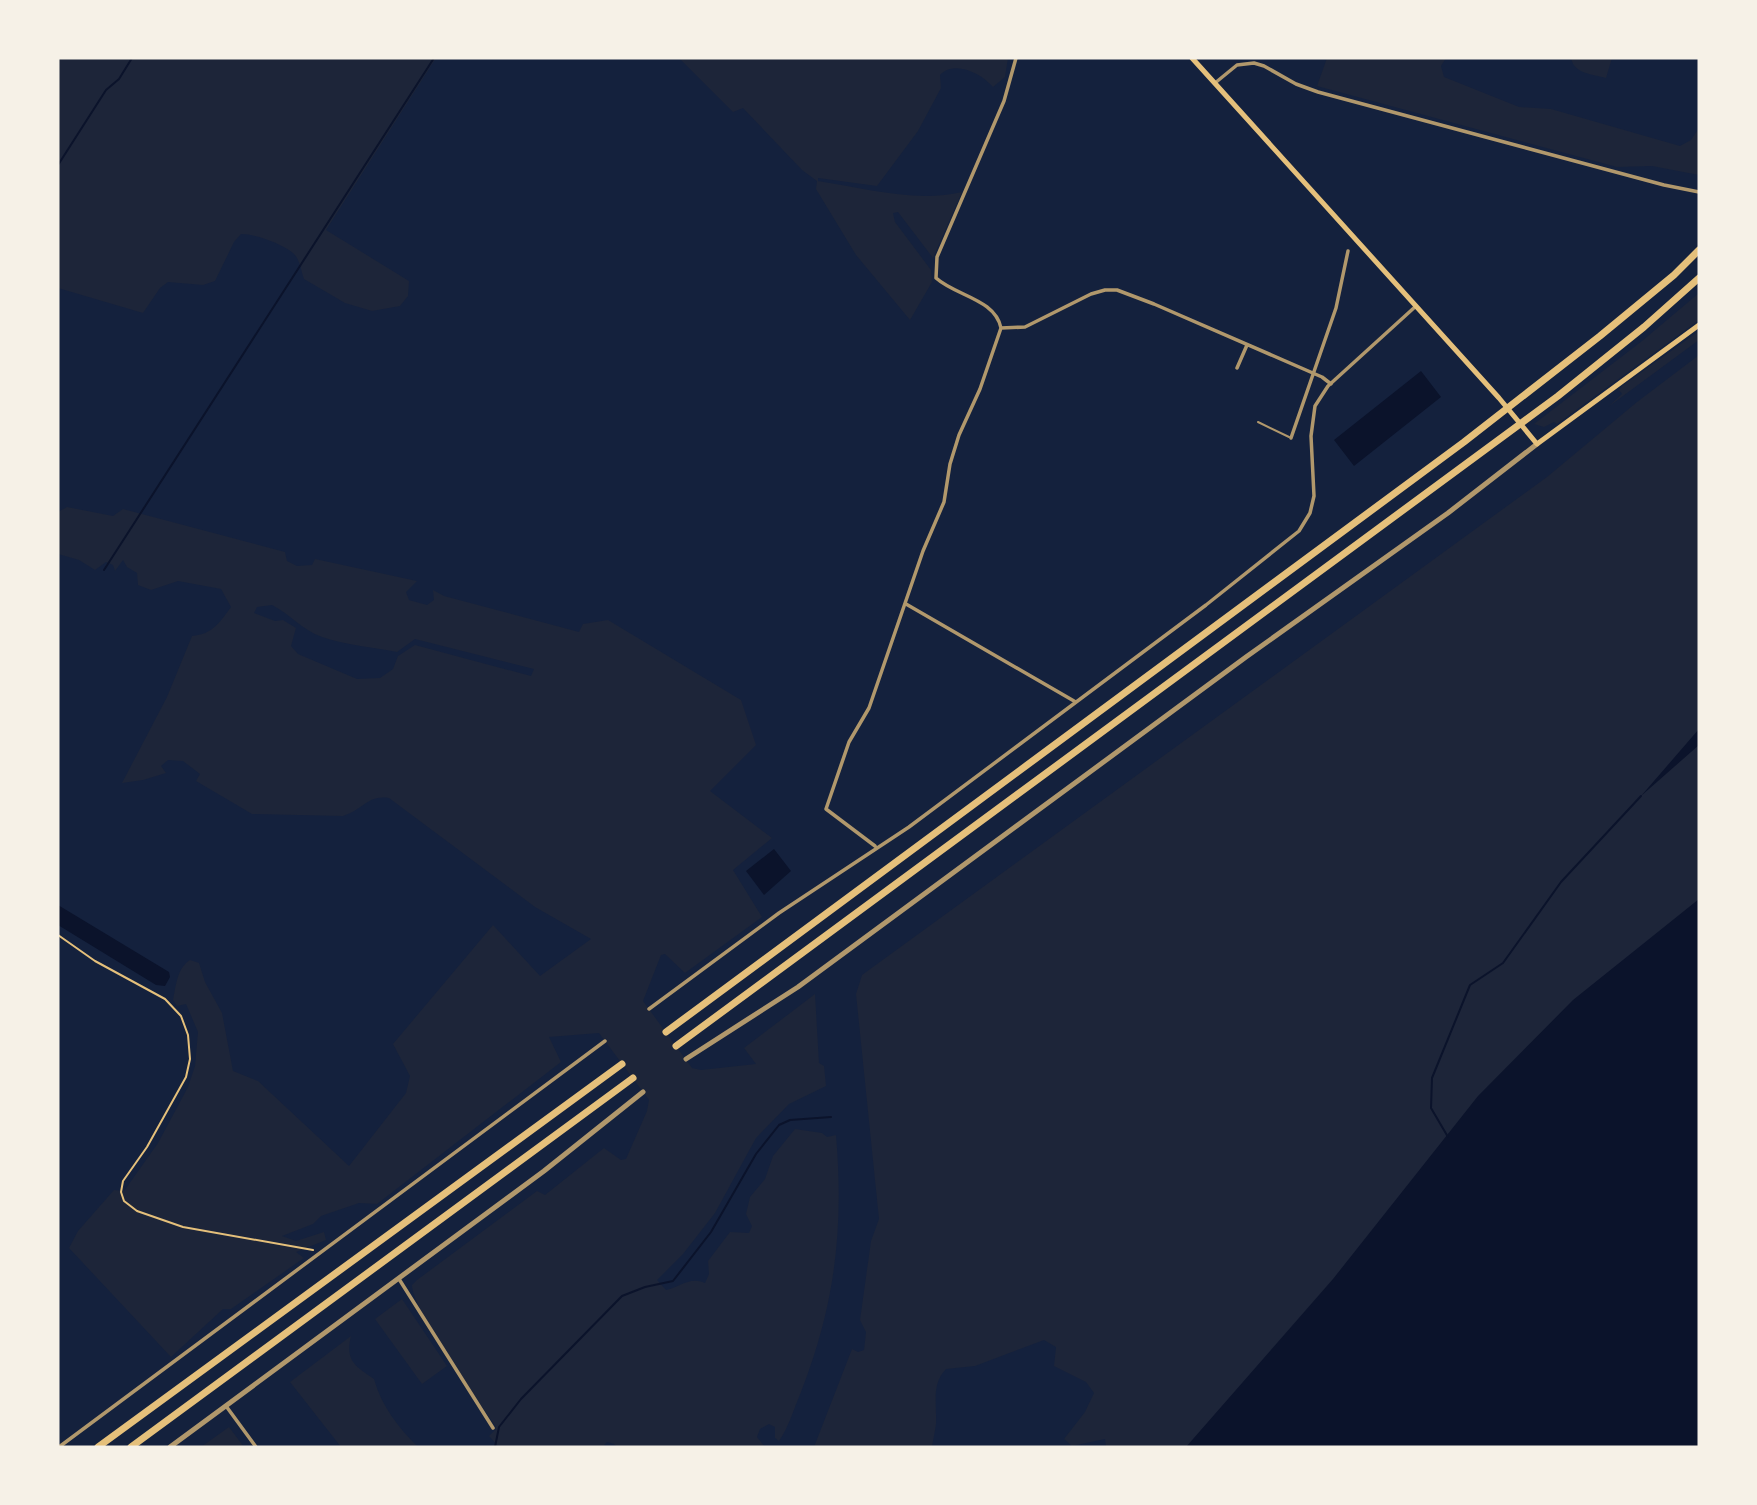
<svg xmlns="http://www.w3.org/2000/svg" width="1757" height="1505" font-family="'Alegreya Sans',sans-serif">
  <style>
    .green { fill: #1d2539; fill-rule: evenodd }
    .water { fill: #0b132b }
    .lines { fill: none; stroke-linecap: round; stroke-linejoin: round }
    .stream { stroke: #0b132b; stroke-width: 2 }
    .path { stroke: #e5c07b; stroke-width: 2 }
    .service { stroke: #b1986c; stroke-width: 2 }
    .minor { stroke: #b1986c; stroke-width: 3.5 }
    .tertiary { stroke: #b1986c; stroke-width: 5 }
    .secondary { stroke: #e5c07b; stroke-width: 5 }
    .motorway { stroke: #e5c07b; stroke-width: 7 }
  </style>
  <rect width="100%" height="100%" fill="#14213d"/>
  <!-- green -->
  <path class="green" d="M58 58H436L326 230 409 281 408 296 400 306 372 311 345 303 304 279C301 271 300 259 293 253 281 243 255 234 241 234L234 242 215 281 203 285 168 282 160 288 143 313 58 288Z
    M679 58H1008L1005 77 993 87C981 73 954 60 940 75L941 88 918 131 877 186 818 178V181C864 188 916 203 962 192L933 258 898 212 893 213 895 222 931 270 932 282 910 320 856 255 816 189 817 181 802 170 743 108 733 112Z
    M1327 58H1446L1441 66 1444 77 1519 107 1551 109 1680 146 1691 140 1699 128V175L1652 166 1617 167 1317 86Z
    M1571 58H1612L1606 78C1592 74 1574 74 1571 58Z
    M1699 293V320L1557 424 1554 422 1544 427 1534 424 1642 341Z
    M1699 331V340L1608 407 1622 394 1619 390 1622 386Z
    M1699 355V1447H1106L1105 1439 1072 1446 1064 1439 1085 1412 1094 1393 1086 1382 1054 1366 1056 1347 1044 1340 975 1366 946 1369C931 1384 937 1405 936 1424 935 1432 933 1440 932 1447H814L852 1349 858 1352 864 1350 866 1332 860 1320 871 1241 879 1219 856 994 862 975 1547 477 1637 402Z
    M67 507 113 516 123 509 285 552 287 561 297 566 312 565 315 559 417 581 406 592 409 600 427 605 434 600 433 590 444 596 579 632 583 624 608 620 741 700 756 745 710 791 772 838 733 870 762 917 685 973 665 954 661 955 643 1001 692 1068 701 1070 756 1064 744 1048 815 994 819 1063 824 1066 826 1086 789 1104 756 1138 715 1213 683 1254 657 1280 666 1290C681 1287 689 1276 705 1283L709 1274 708 1261 730 1232 749 1233 752 1226 746 1214 750 1197 765 1179 773 1156 795 1129 822 1133 827 1137 836 1135C844 1229 835 1305 801 1392 794 1408 789 1427 779 1441L775 1438V1427L769 1424 760 1429 757 1437 765 1447H617L614 1444 607 1442 604 1445 606 1447H499L489 1436 495 1430 496 1427C480 1403 411 1307 412 1285L417 1280 537 1191 545 1195 604 1148 621 1160 626 1159 647 1111 649 1100 599 1033 549 1037 561 1062 377 1204 359 1203 321 1216 313 1224 282 1236 296 1241 324 1232 326 1240 296 1252 304 1258 231 1309H223L171 1357 69 1248 78 1231 114 1190 124 1191 158 1143 188 1087 195 1066 198 1032 186 1004 177 1006 173 1000C176 986 177 968 190 960L199 963 205 982 222 1013 233 1071 258 1081 349 1166 406 1093 410 1076 393 1044 493 925 540 976 591 939 535 907 389 798C367 795 363 810 343 816L252 814 196 781 200 774 183 761 168 760 161 766 166 773 143 780 122 783 167 697 192 636C213 634 219 623 231 607L221 589 178 581 151 590 138 585 137 573 127 567 123 560 115 571 113 565 106 562 95 570 79 560 58 554V512ZM272 605C290 614 302 630 322 637 345 645 373 647 397 652L415 639 534 669 531 676 415 645 398 656 393 669 380 678 357 679 298 654 291 646 296 628 283 620 275 621 254 613 257 607Z
    M402 1299 447 1366 422 1384 375 1319Z
    M351 1336C345 1361 355 1366 374 1379 382 1407 398 1427 418 1447H341L290 1382Z
    M229 1427 244 1447H201Z"/>
  <!-- water -->
  <path class="water" d="M1421 371 1441 397 1354 466 1334 440Z
    M1699 729V745L1641 796Z
    M774 849 791 871 764 895 746 871Z
    M1699 899V1447H1186L1333 1279 1478 1096 1573 1000Z
    M58 905 169 972 170 977 165 986 156 985 58 925Z"/>
  <g class="lines">
    <!-- stream -->
    <path class="stream" d="M58 165 106 90 119 79 132 58
      M104 570 434 58
      M1448 1137 1431 1108 1432 1078 1470 985 1503 963 1561 882 1641 796
      M495 1447 499 1427 521 1399 622 1296 645 1287 673 1281 711 1232 756 1154 779 1125 790 1120 831 1117"/>
    <!-- path -->
    <path class="path" d="M58 935 95 961 165 999 181 1016 188 1035 190 1059 186 1077 147 1147 123 1181 121 1192 124 1201 137 1211 183 1227 313 1250"/>
    <!-- service -->
    <path class="service" d="M1258 422 1289 437"/>
    <!-- minor -->
    <path class="minor" d="M1215 83 1237 65 1254 63 1264 66 1296 84 1318 92 1664 185 1699 192
      M1001 328 1025 327 1091 294 1105 290H1117L1154 304 1322 377 1331 384
      M1001 328C995 299 956 296 936 278L937 257 1004 101 1016 58
      M1237 368 1247 345
      M1291 438 1336 308 1348 251
      M906 604 1074 701
      M875 846 826 809 849 742 869 708 923 551 944 502 950 464 959 435 980 389 1001 328
      M649 1009 779 913 909 827 1206 605 1299 531 1310 513 1314 496 1311 436 1315 406 1328 386 1416 306
      M399 1279 493 1428
      M226 1406 256 1447
      M59 1447 605 1041"/>
    <!-- tertiary -->
    <path class="tertiary" d="M686 1059 798 987 1246 657 1448 513 1537 444
      M170 1447 544 1171 643 1092"/>
    <!-- secondary -->
    <path class="secondary" d="M1192 58 1499 398 1537 444 1699 325"/>
    <!-- motorway -->
    <path class="motorway" d="M666 1032 1464 442 1600 336 1674 275 1699 250
      M676 1046 1558 396 1644 327 1699 278
      M98 1447 622 1064
      M131 1447 633 1078"/>
  </g>
  <!-- border -->
  <rect width="1757" height="1505" fill="none" stroke="#f6f1e7" stroke-width="119"/>
</svg>
